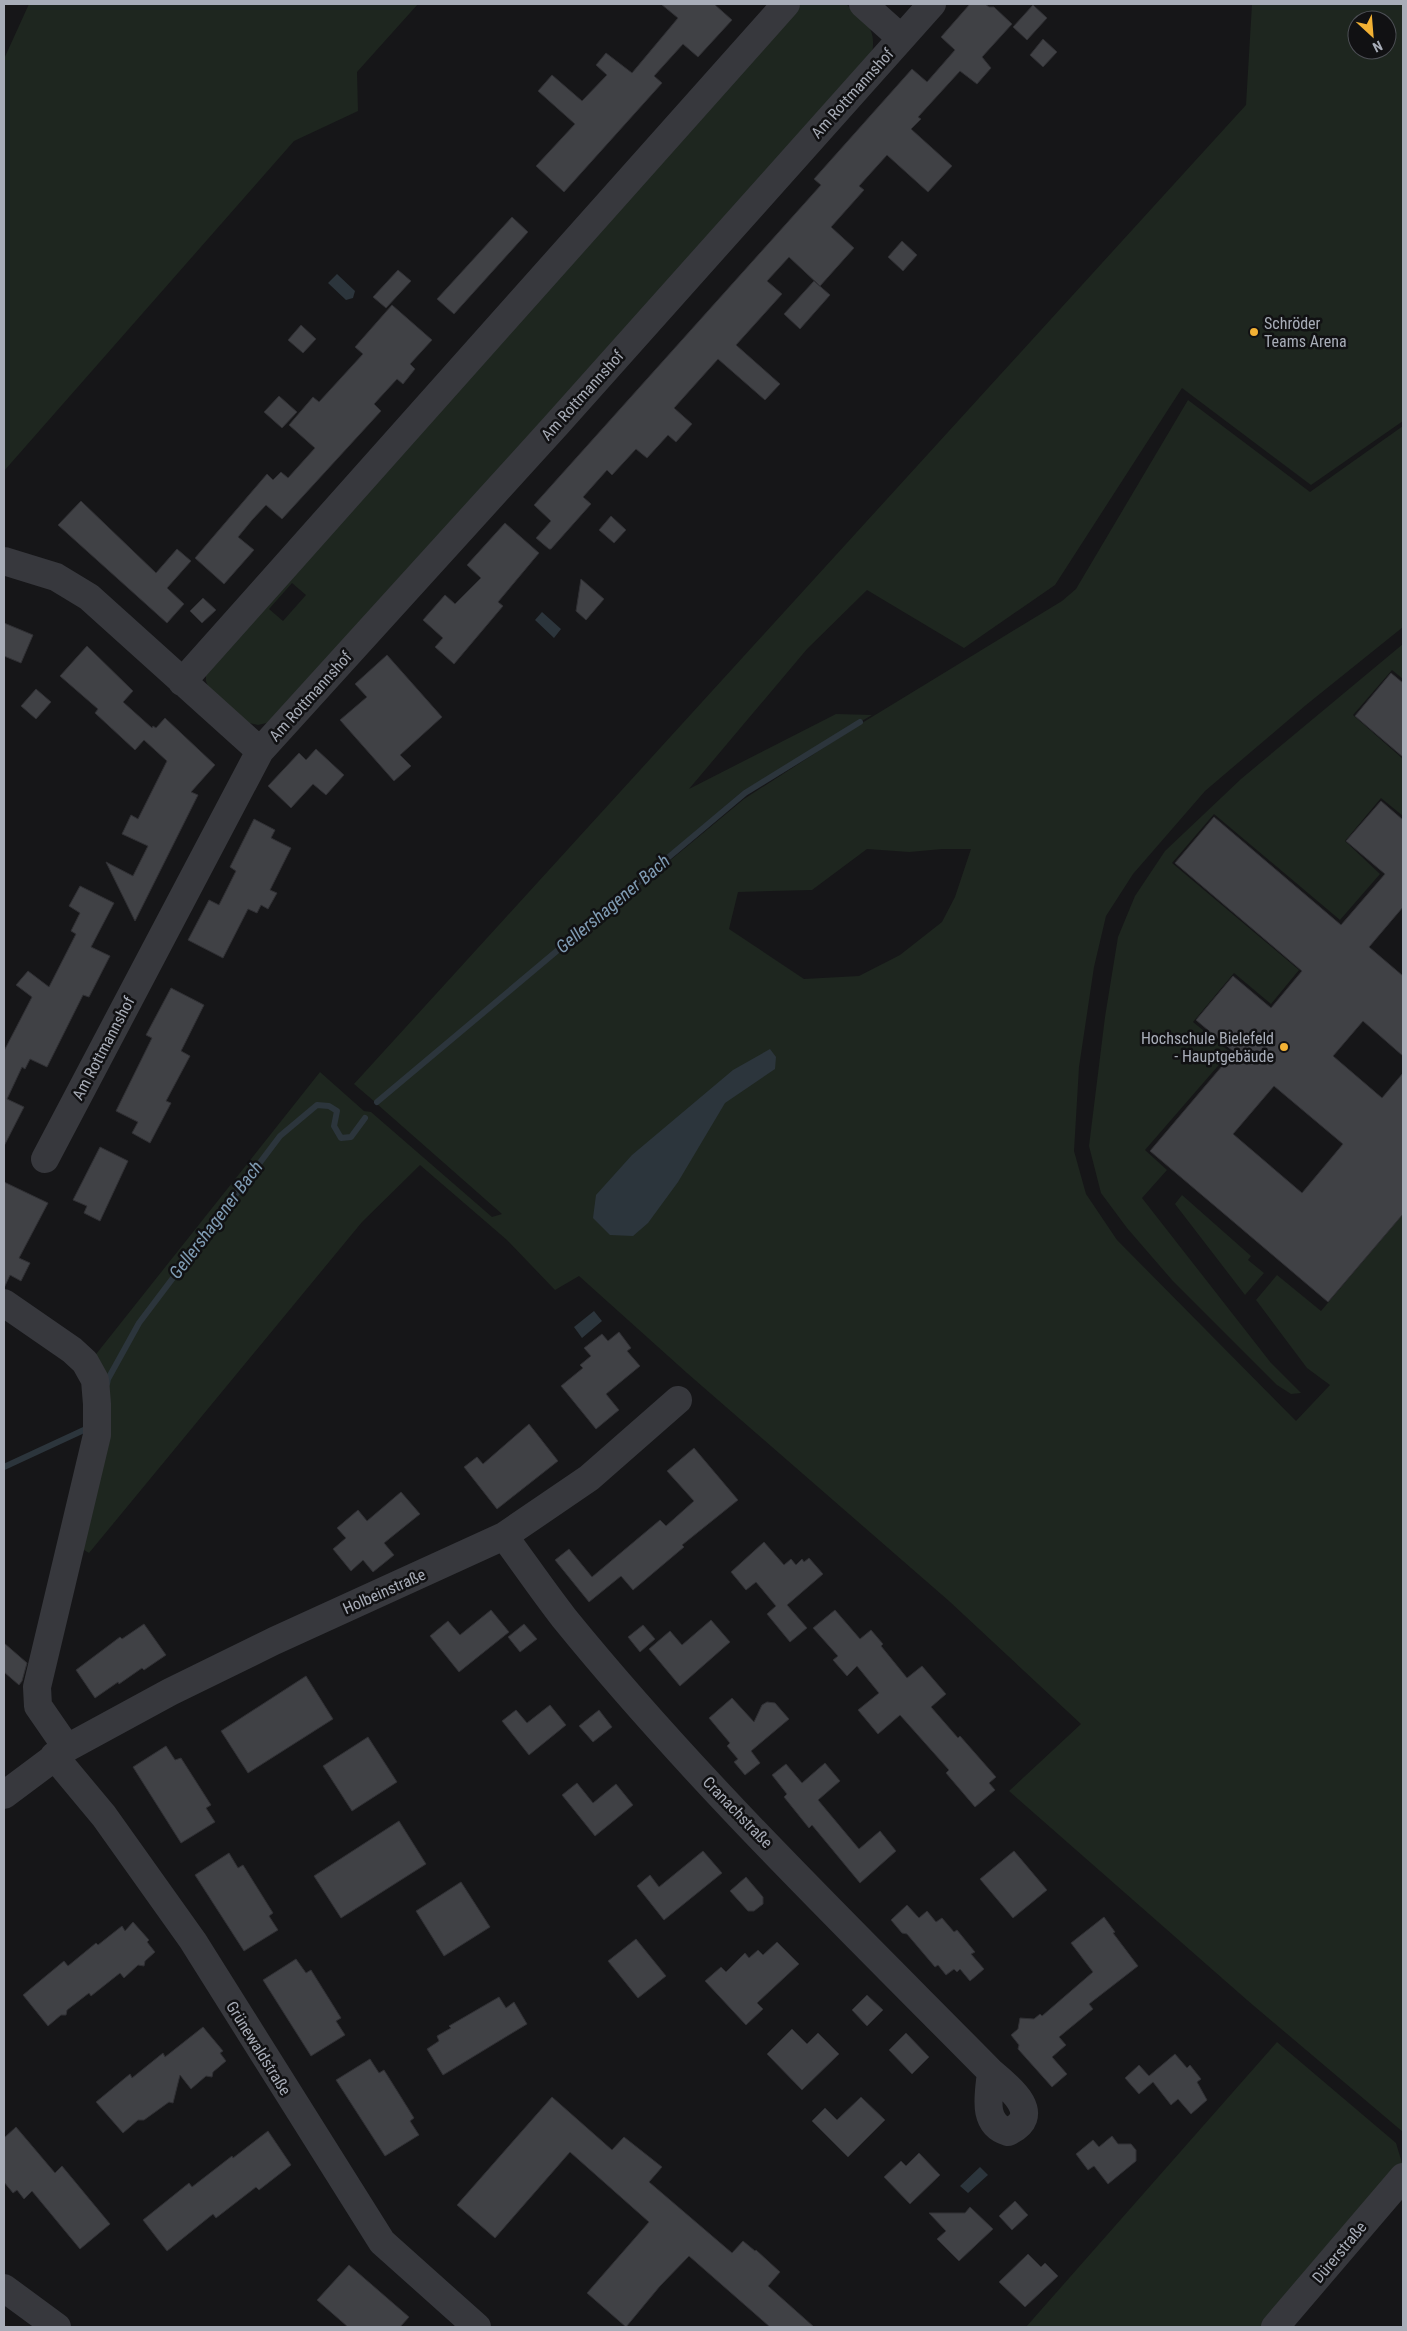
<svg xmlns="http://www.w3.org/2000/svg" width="1407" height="2331" font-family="'Roboto Condensed',sans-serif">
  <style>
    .green { fill: #1e261f; fill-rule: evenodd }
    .water { fill: #2c353c }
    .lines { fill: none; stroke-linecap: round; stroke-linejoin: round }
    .stream { stroke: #2c353c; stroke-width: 6 }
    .building { fill: #404145; stroke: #303034; fill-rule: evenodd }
    .minor { stroke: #37383d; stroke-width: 28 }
    .poi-dot { fill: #f2b134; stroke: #111113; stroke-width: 2 }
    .labels { text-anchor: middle; stroke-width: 5; stroke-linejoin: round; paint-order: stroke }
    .street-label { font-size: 16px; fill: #a8adb8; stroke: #111113 }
    .poi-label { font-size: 16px; fill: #a8adb8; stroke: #111113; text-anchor: start }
    .water-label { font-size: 18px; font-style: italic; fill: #7f9bb3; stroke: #111113 }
  </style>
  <rect width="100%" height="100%" fill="#161618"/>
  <!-- green -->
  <path class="green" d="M29 4H418L357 72 358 111 294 141 4 471V59Z
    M801 4H846C864 22 877 26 872 53L275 721 258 725 240 721 212 697 206 681V668ZM292 583 306 595 283 621 269 609Z
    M1252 4H1403V421L1311 485 1182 388 1055 585 964 648 867 590 807 649 689 789 836 714 872 715 743 791 375 1102 354 1084 1246 105ZM1357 20H1387V50H1357Z
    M1188 400 1310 492 1403 426V627L1306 705 1205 791 1133 874 1106 916 1094 967 1079 1067 1074 1151 1086 1194 1117 1240 1296 1421 1330 1385 1307 1368 1256 1300 1277 1275 1321 1311 1403 1214V2132L1247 2000 1009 1791 1081 1724 949 1601 687 1373 579 1276 555 1290 507 1240 420 1165 362 1222 89 1553 68 1540 88 1433 93 1358 320 1072 364 1111 371 1112 492 1217 502 1214 377 1104 744 799 862 723 1062 601 1076 589ZM867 849 909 852 942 849H971L955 897 942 922 900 955 859 976 804 979 729 929 738 892 812 890Z
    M1403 644V679L1392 670 1353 715 1403 759V816L1381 798 1345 841 1380 874 1340 920 1214 814 1172 863 1299 970 1271 1004 1234 973 1193 1022 1230 1052 1145 1150 1167 1170 1142 1198 1271 1363 1301 1393 1291 1394 1277 1385 1172 1280 1127 1228 1101 1193 1089 1146 1105 1017 1118 937 1135 896 1165 851 1241 779Z
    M1182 1195 1251 1256 1248 1260 1264 1273 1245 1295 1175 1204Z
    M1277 2042 1396 2143 1402 2163 1262 2327H1026Z"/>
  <!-- water -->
  <path class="water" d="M337 274 355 291 353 298 346 300 328 283Z
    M542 612 561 629 554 638 535 620Z
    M770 1049 776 1057 775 1069 725 1103 678 1182 648 1223 633 1236 610 1235 593 1218 596 1195 632 1155 733 1070Z
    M594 1311 602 1321 582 1338 574 1327Z
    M980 2167 988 2175 968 2193 960 2186Z"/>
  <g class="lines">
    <!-- stream -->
    <path class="stream" d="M377 1102 745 793 860 722
      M107 1384 108 1379 139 1323 280 1136 317 1105 329 1106 337 1111 334 1126 341 1138 351 1137 365 1118
      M4 1467 86 1429"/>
  </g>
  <!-- building -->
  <path class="building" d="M661 4H714L732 20 698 57 683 44 654 76 662 83 564 192 536 166 575 124 538 91 552 75 582 101 607 75 596 65 606 53 632 73 678 18Z
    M970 4H985L989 7H994L1012 24 982 57 991 68 977 84 960 71 918 117 921 119 911 129 952 166 928 192 887 155 859 186 864 190 831 227 854 248 820 286 789 257 767 281 782 294 736 345 780 384 765 400 718 359 674 408 692 424 676 442 668 435 647 458 636 449 612 475 607 470 583 497 591 504 551 549H549L536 538 551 521 534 505 821 185 814 179 912 69 927 82 955 50 941 37Z
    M1033 5 1047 18 1027 40 1013 27Z
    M1043 39 1057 52 1043 67 1030 55Z
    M512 217 528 232 454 314 437 299Z
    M902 241 917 255 903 271 888 257Z
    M398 270 411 281 386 308 373 297Z
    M814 281 830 295 800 329 784 314Z
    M392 305 432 340 410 364 415 369 403 384 397 379 374 404 381 411 282 519 266 505 252 520 238 537 254 550 224 584 195 558 267 474 273 480 281 472 288 478 315 448 289 425 313 397 319 402 363 354 355 347Z
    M301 325 316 339 303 353 288 340Z
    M279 396 297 412 282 428 264 412Z
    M81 501 156 573 177 549 191 561 167 588 184 604 167 623 58 525Z
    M611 516 626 530 614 543 599 530Z
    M505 523 539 553 498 602 503 606 454 664 435 647 443 638 423 620 445 595 455 604 481 578 467 565Z
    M581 579 604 599 586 620 576 611Z
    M203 598 216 610 202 623 190 611Z
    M4 623 33 635 21 663 4 656Z
    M87 646 133 691 123 702 152 728 153 726 156 728 165 718 215 765 191 792 198 795 135 921 106 862 133 876 148 846 122 834 131 815 138 819 167 761 144 740 135 750 95 713 98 709 60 676Z
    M387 655 442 717 400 755 411 766 394 781 340 720 367 697 355 684Z
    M1391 673 1403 683V757L1355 716Z
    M36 689 51 702 36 719 21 706Z
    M316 749 344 775 326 795 313 784 291 808 268 786 299 753 306 760Z
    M1381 801 1403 820V907L1369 947 1403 976V1056L1363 1021 1333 1056 1382 1098 1403 1073V1214L1328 1302 1150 1151 1234 1052 1196 1020 1233 976 1271 1008 1302 971 1175 863 1214 817 1341 925 1385 874 1346 841ZM1274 1086 1343 1144 1302 1193 1233 1134Z
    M254 819 275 830 271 838 291 848 270 890 277 893 268 909 261 905 257 913 248 909 223 958 188 940 209 900 219 905 236 871 230 867Z
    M80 886 114 903 91 947 110 956 89 997 83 995 47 1067 30 1059 25 1069 22 1067 7 1099 24 1107 4 1146V1051L32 997 16 985 28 971 49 987 76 934 71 931 80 913 69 906Z
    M171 988 204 1005 181 1051 190 1056 166 1101 171 1103 150 1143 132 1133 138 1122 116 1111 152 1038 146 1035Z
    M100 1147 128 1161 100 1221 84 1213 87 1206 73 1200Z
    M4 1182 48 1203 19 1258 30 1263 21 1281 10 1275 4 1288Z
    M619 1332 631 1348 627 1351 640 1366 606 1394 619 1410 596 1429 561 1386 583 1368 580 1365 591 1356 584 1348 602 1334 608 1341Z
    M529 1424 558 1461 497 1509 464 1467 477 1457 483 1464Z
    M694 1448 738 1500 682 1545 684 1547 633 1590 621 1576 589 1602 555 1560 569 1549 592 1577 660 1520 666 1526 694 1501 667 1471Z
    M401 1492 420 1514 384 1543 394 1555 373 1572 363 1560 351 1571 333 1549 346 1538 337 1528 358 1510 367 1521Z
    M764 1542 784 1565 791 1559 796 1565 802 1559 804 1562 809 1558 823 1574 787 1605 807 1628 790 1642 767 1614 776 1606 756 1582 746 1590 731 1572Z
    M491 1610 509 1632 459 1672 430 1636 448 1621 460 1635Z
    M835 1610 860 1639 871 1630 883 1644 881 1646 907 1678 922 1666 946 1694 931 1707 958 1738 960 1736 996 1777 989 1783 995 1790 975 1807 946 1773 949 1770 900 1715 878 1734 858 1710 879 1693 857 1666 847 1676 833 1660 838 1656 813 1628Z
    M711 1620 730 1642 680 1686 649 1649 670 1631 682 1645Z
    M144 1624 166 1655 144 1670 142 1668 119 1684 118 1682 95 1698 76 1670 120 1637 122 1639Z
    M524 1624 537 1639 520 1652 508 1637Z
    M643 1625 655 1639 640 1652 628 1637Z
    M4 1643 27 1663 22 1681 19 1685 4 1672Z
    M306 1676 333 1719 248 1773 221 1731Z
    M732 1698 754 1722 762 1705 767 1702 775 1703 789 1719 751 1751 760 1763 745 1775 734 1762 738 1759 727 1746 730 1743 709 1718Z
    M550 1705 566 1725 529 1755 502 1721 516 1710 527 1723Z
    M599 1710 612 1727 593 1742 579 1726Z
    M368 1737 397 1782 352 1811 323 1766Z
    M166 1746 175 1760 181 1758 211 1805 206 1808 215 1822 181 1843 133 1767Z
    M825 1763 840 1781 818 1800 859 1849 880 1831 896 1851 860 1883 812 1825 809 1828 784 1797 787 1794 772 1775 786 1764 802 1783Z
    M577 1783 593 1803 616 1784 633 1805 595 1836 562 1795Z
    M399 1821 426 1864 341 1918 314 1876Z
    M703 1851 722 1873 664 1920 637 1886 650 1875 659 1887Z
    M1014 1851 1047 1890 1013 1918 980 1879Z
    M229 1853 238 1868 243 1865 273 1913 269 1916 278 1930 244 1951 195 1875Z
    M746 1877 763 1897V1904L754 1911H748L730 1891Z
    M461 1882 490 1927 444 1956 416 1911Z
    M907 1905 919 1918 927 1911 936 1922 942 1918 954 1932 957 1930 975 1952 971 1954 984 1969 970 1981 960 1969 957 1972 954 1969 946 1975 938 1965 935 1967 907 1934 902 1933 891 1920Z
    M1104 1917 1115 1932 1113 1933 1138 1966 1089 2004 1093 2009 1059 2037 1066 2045 1052 2057 1067 2074 1052 2087 1018 2049 1019 2045 1011 2035 1018 2029 1020 2018 1034 2019 1040 2014 1042 2016 1093 1972 1071 1943Z
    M133 1922 149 1940 147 1942 155 1952 145 1961 144 1966 138 1965 124 1978 120 1973 91 1996 89 1993 67 2010 66 2015H61L48 2026 23 1995 64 1961 68 1966 96 1943 98 1945 122 1926 125 1931Z
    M636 1939 666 1976 638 1998 608 1961Z
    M777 1942 799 1964 757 2003 763 2009 746 2025 705 1981 721 1967 726 1972 745 1953 749 1958 758 1950 763 1955Z
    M296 1959 306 1973 311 1970 341 2018 336 2021 345 2035 311 2056 263 1980Z
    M867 1995 883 2010 867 2026 852 2010Z
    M499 1997 506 2008 514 2002 527 2024 443 2075 427 2049 439 2041 437 2036 451 2028 449 2026Z
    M203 2027 223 2051 220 2053 226 2061 213 2072 212 2077 206 2076 191 2089 180 2075 173 2103 169 2102 144 2120H138L123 2133 96 2102 130 2074 132 2078 163 2053 165 2057Z
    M792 2029 807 2044 818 2033 839 2054 802 2090 767 2054Z
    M906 2033 929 2057 912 2074 889 2050Z
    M1175 2054 1187 2068 1190 2065 1201 2079 1197 2082 1207 2100 1191 2114 1178 2099 1171 2105 1153 2082 1139 2094 1125 2078 1139 2065 1149 2076Z
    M370 2059 379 2073 384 2070 414 2118 410 2121 419 2135 385 2156 336 2080Z
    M552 2097 612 2150 624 2137 662 2167 649 2182 732 2253 743 2241 755 2251 756 2250 780 2272 768 2286 814 2327H770L689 2256 660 2286 626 2327 587 2293 649 2222 570 2152 495 2238 457 2205Z
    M861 2097 885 2120 848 2157 812 2121 825 2108 837 2120Z
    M16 2127 55 2173 62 2166 110 2224 80 2249 32 2191 24 2199 17 2190 13 2193 4 2182V2138Z
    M268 2131 291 2165 259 2190 256 2187 216 2218 213 2214 167 2251 143 2220 189 2183 192 2187 232 2156 233 2158Z
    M1112 2136 1118 2144H1131L1136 2150V2161L1108 2184 1094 2166 1088 2170 1076 2154 1093 2140 1099 2147Z
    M919 2153 940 2175 910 2204 884 2177 901 2161 906 2166Z
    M1015 2201 1028 2215 1012 2230 999 2216Z
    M970 2207 993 2229 959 2261 937 2239 946 2231 929 2213H965Z
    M1028 2254 1041 2267 1045 2263 1058 2276 1025 2307 999 2282Z
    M349 2265 409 2317 400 2327H348L317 2300Z"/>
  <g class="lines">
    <!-- minor -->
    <path class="minor" d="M863 4 901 38
      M4 561 56 577 89 597 260 751
      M182 682 786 4
      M45 1159 260 751 557 424 932 4
      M4 1303 72 1350 85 1362 95 1380 97 1404V1435L37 1687 38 1706 67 1748
      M504 1536C524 1563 543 1591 564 1618 694 1778 846 1925 991 2072 1009 2087 1045 2115 1008 2132 981 2124 989 2094 991 2072
      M54 1756 104 1816 193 1941 382 2242 477 2327
      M4 1795 67 1748 170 1692 274 1641 504 1536 589 1478 678 1400
      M4 2288 57 2327
      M1275 2327 1403 2177"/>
  </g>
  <!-- markers -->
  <g class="poi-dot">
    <circle cx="1254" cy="332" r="5"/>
    <circle cx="1284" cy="1047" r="5"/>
  </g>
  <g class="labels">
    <!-- street labels -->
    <g class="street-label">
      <text transform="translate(852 93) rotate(-48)" y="6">Am Rottmannshof</text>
      <text transform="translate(582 395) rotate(-48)" y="6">Am Rottmannshof</text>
      <text transform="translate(310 696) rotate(-48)" y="6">Am Rottmannshof</text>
      <text transform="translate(103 1048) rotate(-62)" y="6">Am Rottmannshof</text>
      <text transform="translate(384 1591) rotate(-24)" y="6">Holbeinstraße</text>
      <text transform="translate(738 1812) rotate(46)" y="6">Cranachstraße</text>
      <text transform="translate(259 2048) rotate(58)" y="6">Grünewaldstraße</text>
      <text transform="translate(1339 2252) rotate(-50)" y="6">Dürerstraße</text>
    </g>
    <!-- poi labels -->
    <g class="poi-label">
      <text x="1264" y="329">Schröder<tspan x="1264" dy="18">Teams Arena</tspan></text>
      <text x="1274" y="1044" text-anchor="end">Hochschule Bielefeld<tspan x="1274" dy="18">- Hauptgebäude</tspan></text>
    </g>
    <!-- water labels -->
    <g class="water-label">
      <text transform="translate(613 904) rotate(-40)" y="6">Gellershagener Bach</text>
      <text transform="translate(216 1220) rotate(-53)" y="6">Gellershagener Bach</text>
    </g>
  </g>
  <!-- border -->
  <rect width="1407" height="2331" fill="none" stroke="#a8adb8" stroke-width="10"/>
  <!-- north arrow -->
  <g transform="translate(1372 35) rotate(154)"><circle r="24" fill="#111113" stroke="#4d4f55"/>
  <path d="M0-4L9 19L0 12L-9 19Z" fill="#f2b134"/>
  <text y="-8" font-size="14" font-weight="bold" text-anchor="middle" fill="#a8adb8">N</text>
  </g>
</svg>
